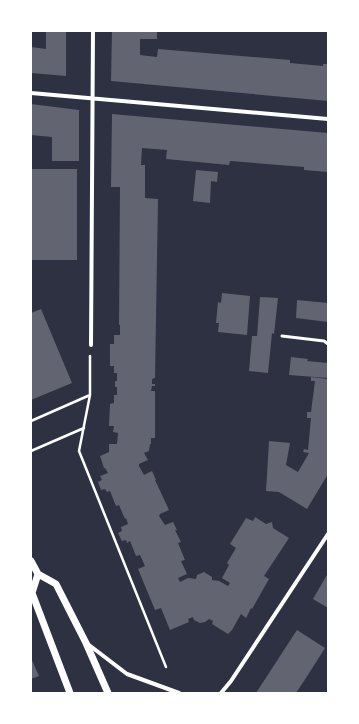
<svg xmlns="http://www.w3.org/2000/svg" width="359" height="724" font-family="Helvetica,sans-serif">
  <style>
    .building { fill: #626471 }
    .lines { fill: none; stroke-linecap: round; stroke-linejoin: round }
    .path { stroke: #fff; stroke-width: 2.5 }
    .service { stroke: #fff; stroke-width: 3 }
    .minor { stroke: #fff; stroke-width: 4 }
    .tertiary { stroke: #fff; stroke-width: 7 }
  </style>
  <rect width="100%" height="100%" fill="#2d3142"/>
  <!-- building -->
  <path class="building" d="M46 31H66V76L31 73V47L46 49Z
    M112 31H157V39H140V55L157 57 158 49 290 60V63L323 66V64H328V101L111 81Z
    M31 104 79 110V161H52V137L31 135Z
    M112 114 328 133V172L304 170V167L230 161 229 165 166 159 167 150 142 148 141 165H145V198L158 199 155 378 152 379V384H155V386H152L151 391H155V438H151V444H150L149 451 144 453 148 460 139 464V466L144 475 152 471 156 480H155L169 510 160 514 159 516 165 525 173 522 177 530H175L181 542 178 543 185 560 181 561 187 574 178 578 180 582 188 578 196 579 197 575 204 572 212 577V580L219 581 228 586 230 583 222 578 229 565 227 563 236 548 230 544 246 518 253 521 255 517 266 524 272 522 273 528 289 538 264 576 269 579 252 609 251 608 246 618 241 614 232 630 228 634 212 624 213 621 209 619 205 622 200 623 194 620 193 617 188 619 189 622 170 630 161 608 155 610 138 569 145 566 140 555 136 556 130 541 127 543 126 540 122 541 118 533 122 531 121 527 128 524 126 518 125 519 119 505 116 506 110 491 107 492 105 489 101 490 98 482 102 480 100 476 108 473 105 468H104L100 456 109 452V444H117L118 433 113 432 114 426H109L110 404 114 403V395H117V387H115V381H117V373H114V366H110V344H114V335H120V325H119L120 187H111Z
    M31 169H77V260H31Z
    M196 170 218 172 217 182 211 181 210 203 193 201Z
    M222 293 250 296 247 335 218 332 219 323H216L218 302 221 303Z
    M260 297 278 298 274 334 272 333 268 373 249 371 252 336H257Z
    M297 300 328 303V322L296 318Z
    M41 309 72 383 31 400V313Z
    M291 357 308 359 307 361 328 363V378L289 375Z
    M311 377 328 379V474L307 509 279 492 266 491 269 441 290 443 286 465 298 472 309 453 303 452 304 449 308 450 311 418H307V412H311L315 381H311Z
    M328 573V608L313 599Z
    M297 630 325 648 306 678 296 693H256Z
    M31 658 39 676 31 679Z"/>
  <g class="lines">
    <!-- path -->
    <path class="path" d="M90 395 79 451 166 667
      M31 421 90 395V356
      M31 451 84 428"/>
    <!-- service -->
    <path class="service" d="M282 336 324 341 328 344"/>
    <!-- minor -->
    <path class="minor" d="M31 93 328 119
      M91 345 93 31
      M89 645 127 674 179 693
      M221 693 231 681 328 534"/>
    <!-- tertiary -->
    <path class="tertiary" d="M31 561 38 574 56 584 86 643 108 693
      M38 574 32 593 70 693"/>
  </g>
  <!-- border -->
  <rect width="359" height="724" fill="none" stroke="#ffffff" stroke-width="64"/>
</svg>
